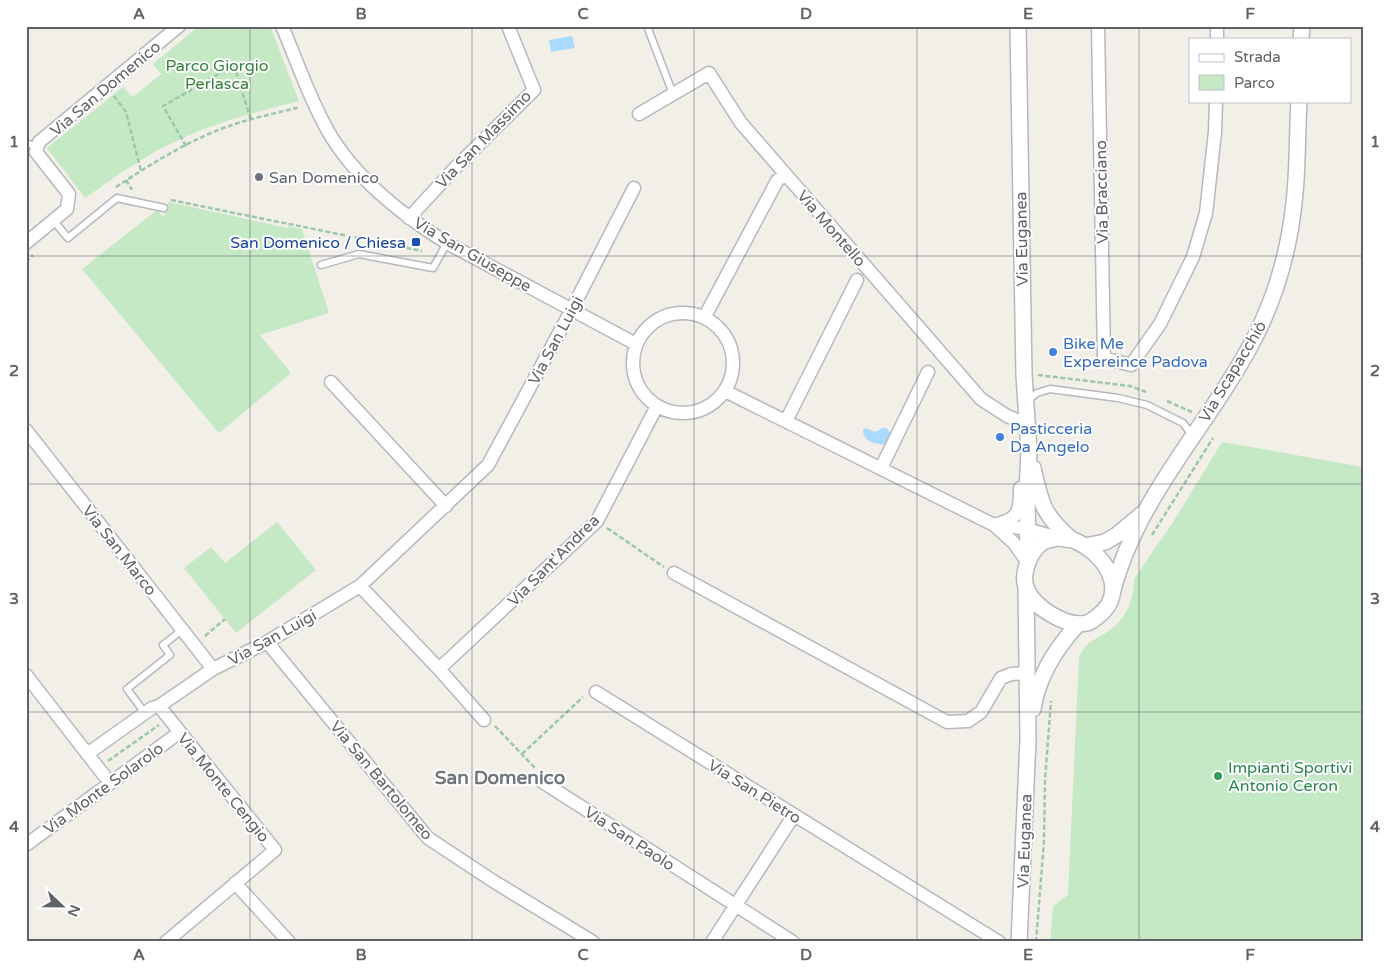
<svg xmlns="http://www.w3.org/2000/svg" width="1389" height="968" font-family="'Varela Round',sans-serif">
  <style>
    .green { fill: #c5e8c5 }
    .water { fill: #aadaff }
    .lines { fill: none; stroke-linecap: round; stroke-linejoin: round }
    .service-casing { stroke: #b5b8bc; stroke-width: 9 }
    .minor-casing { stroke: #b5b8bc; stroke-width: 15 }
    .tertiary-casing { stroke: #b5b8bc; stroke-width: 18 }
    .path { stroke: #9cc7a9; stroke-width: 2.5; stroke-dasharray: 5 2.5; stroke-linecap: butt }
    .service { stroke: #fff; stroke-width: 6 }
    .minor { stroke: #fff; stroke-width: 12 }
    .tertiary { stroke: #fff; stroke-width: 15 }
    .grid { fill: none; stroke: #5f6368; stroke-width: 1; stroke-opacity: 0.55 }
    .worship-dot { fill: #6b7280; stroke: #fff; stroke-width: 2 }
    .transit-dot { fill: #1a4fb4; stroke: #fff; stroke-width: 2 }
    .shop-dot { fill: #3f7fe0; stroke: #fff; stroke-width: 2 }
    .leisure-dot { fill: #2e9e5b; stroke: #fff; stroke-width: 2 }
    .labels { text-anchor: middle; stroke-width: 4; stroke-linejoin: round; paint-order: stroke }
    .park-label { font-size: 16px; fill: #348238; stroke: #fff }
    .street-label { font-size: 16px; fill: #5f6368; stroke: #fff }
    .worship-label { font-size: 16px; fill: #5b616d; stroke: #fff; text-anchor: start }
    .transit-label { font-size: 16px; fill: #164399; stroke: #fff; text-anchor: end }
    .shop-label { font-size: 16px; fill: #366cbe; stroke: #fff; text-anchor: start }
    .leisure-label { font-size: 16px; fill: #27864d; stroke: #fff; text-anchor: start }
    .quarter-label { font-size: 19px; font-weight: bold; fill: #70757a; stroke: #fff }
    .neatline { fill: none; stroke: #5f6368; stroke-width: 2 }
    .grid-label { font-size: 16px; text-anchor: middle; font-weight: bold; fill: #5f6368 }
  </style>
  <rect width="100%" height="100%" fill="#f1efe8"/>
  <!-- green -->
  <path class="green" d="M199 26H270L299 101C260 111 220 121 183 138 148 153 116 176 85 198L47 148 123 87 133 97 161 74 153 64Z
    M168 202 288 228V226L302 229 329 313 260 335 291 373 219 433 82 269 157 210 164 217Z
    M1222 442 1363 467V942H1050L1053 906 1068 895 1079 657C1085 642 1095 640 1107 632 1126 620 1134 600 1134 579L1175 519Z
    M277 522 316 570 236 633 184 568 211 547 225 563Z"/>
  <!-- water -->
  <path class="water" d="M572 36 575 48 551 52 549 40Z
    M866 428 875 432 882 428H886L892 434 886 444C876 445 863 442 863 430Z"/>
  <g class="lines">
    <defs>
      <path id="service" d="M647 26 673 94
        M26 143 38 147
        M53 220 68 238 117 198 164 208
        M321 265 359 254 433 268 447 243
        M1027 401 1037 393 1050 389 1118 398 1147 405 1183 423 1192 435
        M145 713 127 689 170 655 163 645 182 630"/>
      <path id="minor" d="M282 26C297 61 309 98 328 131 354 177 403 216 447 243L636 344
        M1098 26 1104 358 1131 365 1160 324 1193 257 1206 213 1215 132 1216 101
        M1217 39V26
        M639 114 709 73 741 123 981 399 1007 416 1027 424
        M409 218 456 167 534 90 508 26
        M26 243 67 209 69 194 36 152 39 142 179 26
        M633 363a50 50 0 1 1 100 0a50 50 0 1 1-100 0Z
        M704 318 777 181 785 174
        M331 382 446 506
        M725 391 994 525 1014 543 1028 563
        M786 421 857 280
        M26 430 213 669
        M881 468 928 372
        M994 525C1019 519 1020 512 1020 488
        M999 525 1027 529 1058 538
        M674 573 947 722 968 721 981 712 1001 678 1011 674 1027 673
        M360 586 439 669 484 720
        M267 642 428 838 493 881 593 942
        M439 669 597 521 657 406
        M26 675 110 783
        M596 692 999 942
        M159 706 275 850 166 942
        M87 754 152 708 159 706 213 669 267 642 360 586 488 465 572 309 634 188
        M541 781 793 942
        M26 845 180 732
        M235 883 289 942
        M712 942 794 815"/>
      <path id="tertiary" d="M1018 26 1024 375 1029 451 1027 491 1028 563
        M1301 39 1302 26
        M1033 468C1041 504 1043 515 1072 540
        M1058 538C1063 539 1069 539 1073 540 1104 552 1131 591 1097 617 1094 619 1091 622 1087 623 1067 628 1035 608 1027 590 1020 575 1030 550 1043 542 1047 540 1053 539 1058 538Z
        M1085 546 1105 542 1117 535 1142 514
        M1113 590C1138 495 1211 423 1255 337 1276 296 1289 249 1294 203 1298 170 1297 135 1299 101
        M1033 709C1038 676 1056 648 1078 624
        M1019 942 1028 740 1026 588"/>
    </defs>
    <!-- service casing -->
    <use href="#service" class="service-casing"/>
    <!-- minor casing -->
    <use href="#minor" class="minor-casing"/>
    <!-- tertiary casing -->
    <use href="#tertiary" class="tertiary-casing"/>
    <!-- path -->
    <path class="path" d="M114 96 126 112 141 171
      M186 146 163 106 234 65 251 120
      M126 180 132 190
      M116 187C151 164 189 140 229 126 252 118 277 113 300 107
      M171 200 422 251
      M26 262 33 255
      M1038 375 1130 386 1146 392
      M1167 401 1192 412
      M607 528 664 567
      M1152 535 1213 438
      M205 636 225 619
      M495 726 536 769
      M522 754 583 697
      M108 761 159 725
      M1036 942 1044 841 1045 780 1051 701"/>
    <!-- service -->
    <use href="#service" class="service"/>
    <!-- minor -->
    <use href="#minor" class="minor"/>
    <!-- tertiary -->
    <use href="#tertiary" class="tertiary"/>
  </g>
  <!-- grid -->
  <path class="grid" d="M250 26V942M472 26V942M694 26V942M917 26V942M1139 26V942M26 256H1363M26 484H1363M26 712H1363"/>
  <!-- markers -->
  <circle class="worship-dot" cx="259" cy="177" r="5"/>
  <rect class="transit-dot" x="411" y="237" width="10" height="10" rx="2.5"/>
  <g class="shop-dot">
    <circle cx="1053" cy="352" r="5"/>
    <circle cx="1000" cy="437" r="5"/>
  </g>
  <circle class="leisure-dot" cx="1218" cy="776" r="5"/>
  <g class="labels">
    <!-- park labels -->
    <g class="park-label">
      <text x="217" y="71">Parco Giorgio<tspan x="217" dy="18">Perlasca</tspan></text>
    </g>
    <!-- street labels -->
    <g class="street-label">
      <text transform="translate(105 88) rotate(-40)" y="6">Via San Domenico</text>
      <text transform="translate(483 139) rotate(-46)" y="6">Via San Massimo</text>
      <text transform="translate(1101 192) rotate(-91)" y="6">Via Bracciano</text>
      <text transform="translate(832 228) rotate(49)" y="6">Via Montello</text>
      <text transform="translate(1021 239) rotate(-91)" y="6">Via Euganea</text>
      <text transform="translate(473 254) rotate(30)" y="6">Via San Giuseppe</text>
      <text transform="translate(555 340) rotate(-62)" y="6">Via San Luigi</text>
      <text transform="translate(1232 371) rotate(-59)" y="6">Via Scapacchiò</text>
      <text transform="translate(120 550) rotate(52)" y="6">Via San Marco</text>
      <text transform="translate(553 560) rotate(-45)" y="6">Via Sant'Andrea</text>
      <text transform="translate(272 637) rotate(-29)" y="6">Via San Luigi</text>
      <text transform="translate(382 780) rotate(50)" y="6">Via San Bartolomeo</text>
      <text transform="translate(224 787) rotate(51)" y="6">Via Monte Cengio</text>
      <text transform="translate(103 788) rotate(-36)" y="6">Via Monte Solarolo</text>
      <text transform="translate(755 791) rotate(32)" y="6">Via San Pietro</text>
      <text transform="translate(630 838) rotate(33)" y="6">Via San Paolo</text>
      <text transform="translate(1024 841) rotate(-88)" y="6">Via Euganea</text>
    </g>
    <!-- worship labels -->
    <g class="worship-label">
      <text x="269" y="183">San Domenico</text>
    </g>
    <!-- transit labels -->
    <g class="transit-label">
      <text x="406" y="248">San Domenico / Chiesa</text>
    </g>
    <!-- shop labels -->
    <g class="shop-label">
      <text x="1063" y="349">Bike Me<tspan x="1063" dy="18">Expereince Padova</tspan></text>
      <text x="1010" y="434">Pasticceria<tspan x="1010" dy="18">Da Angelo</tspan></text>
    </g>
    <!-- leisure labels -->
    <g class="leisure-label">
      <text x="1228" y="773">Impianti Sportivi<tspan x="1228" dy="18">Antonio Ceron</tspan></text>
    </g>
    <!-- quarter labels -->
    <g class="quarter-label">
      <text x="500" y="784">San Domenico</text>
    </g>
  </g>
  <!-- border -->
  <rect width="1389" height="968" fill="none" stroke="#ffffff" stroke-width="55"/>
  <!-- legend -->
  <rect x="1189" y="38" width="162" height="65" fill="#ffffff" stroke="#bfc1c3"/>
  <rect x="1199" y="54" width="25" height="8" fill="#ffffff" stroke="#bfc1c3"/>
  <text x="1234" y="62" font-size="15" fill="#5f6368">Strada</text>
  <rect x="1199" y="75" width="25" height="15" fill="#c5e8c5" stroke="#bfc1c3"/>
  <text x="1234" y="88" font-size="15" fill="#5f6368">Parco</text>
  <!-- north arrow -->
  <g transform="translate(62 906) rotate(112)" stroke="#ffffff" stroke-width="4" paint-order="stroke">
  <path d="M0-4L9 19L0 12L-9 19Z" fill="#5f6368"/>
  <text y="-8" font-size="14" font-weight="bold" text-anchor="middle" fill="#5f6368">N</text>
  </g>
  <rect x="28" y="28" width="1334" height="912" class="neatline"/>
  <g class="grid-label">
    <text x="139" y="19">A</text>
    <text x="361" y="19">B</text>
    <text x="583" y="19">C</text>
    <text x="806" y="19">D</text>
    <text x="1028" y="19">E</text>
    <text x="1250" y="19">F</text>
    <text x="14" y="147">1</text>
    <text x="1375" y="147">1</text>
    <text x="14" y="376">2</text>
    <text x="1375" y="376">2</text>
    <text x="14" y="604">3</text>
    <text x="1375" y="604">3</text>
    <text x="14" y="832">4</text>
    <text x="1375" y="832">4</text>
    <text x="139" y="960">A</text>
    <text x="361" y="960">B</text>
    <text x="583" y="960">C</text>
    <text x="806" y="960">D</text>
    <text x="1028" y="960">E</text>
    <text x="1250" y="960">F</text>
  </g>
</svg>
